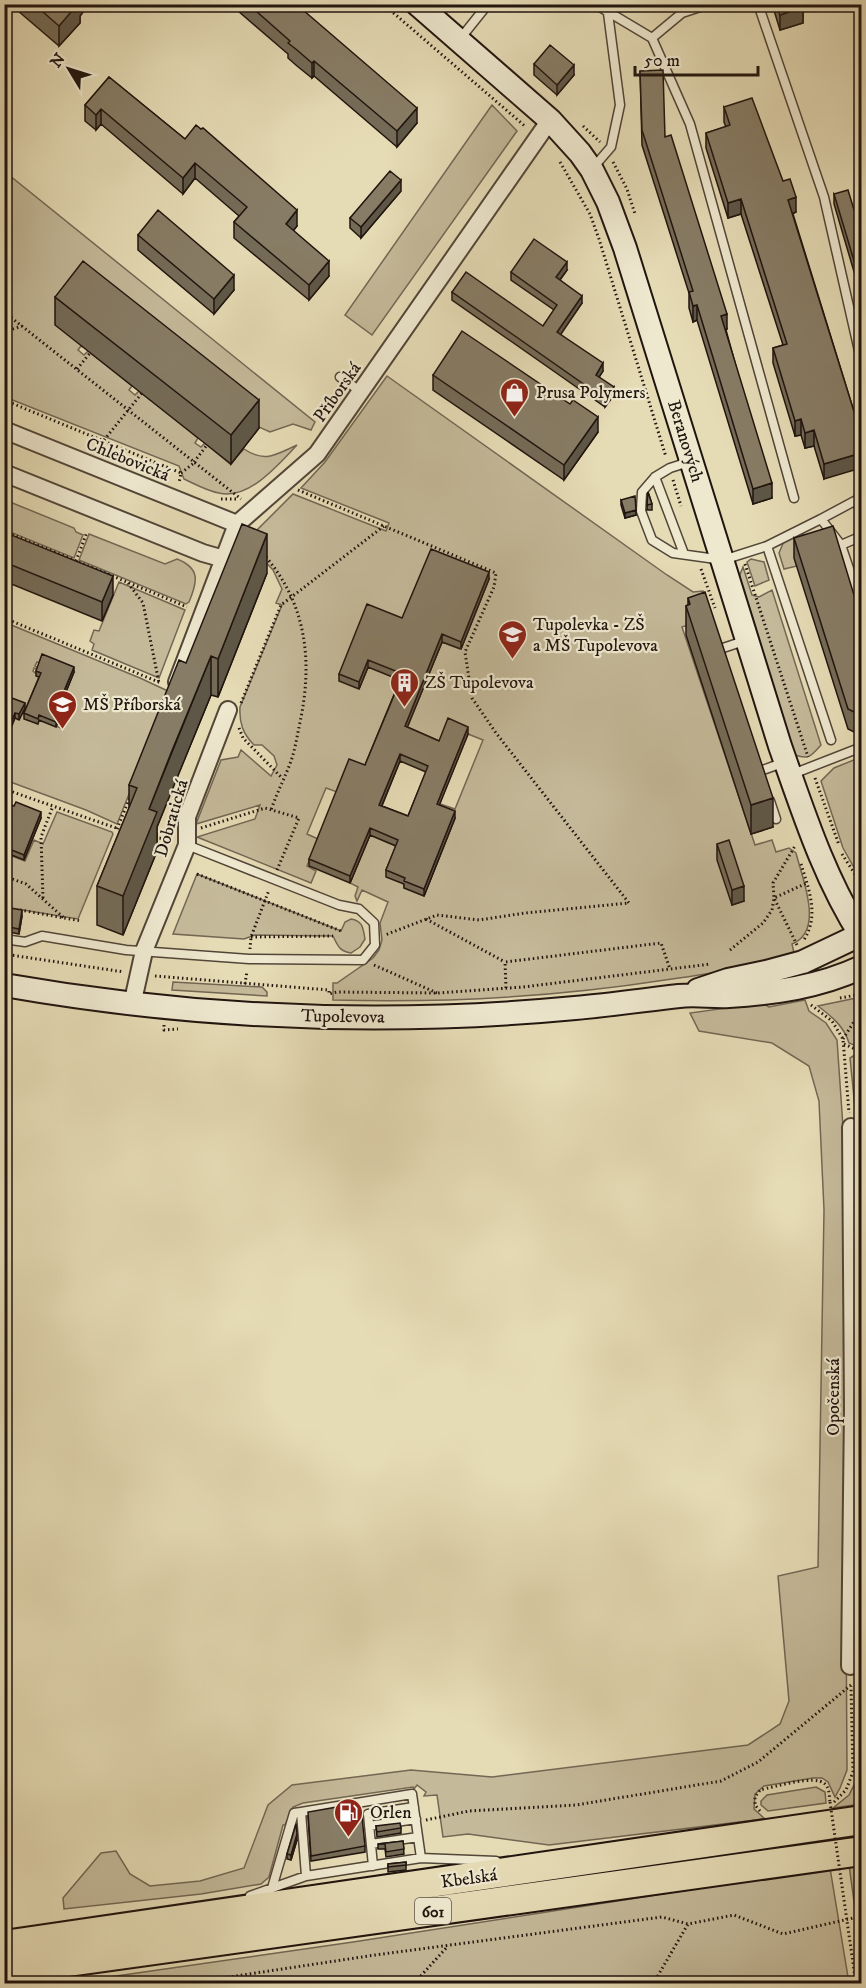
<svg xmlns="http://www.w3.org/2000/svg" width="866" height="1988" font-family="'IM FELL DW Pica',serif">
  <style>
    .green { fill: #c4b999; stroke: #726754; stroke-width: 1.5 }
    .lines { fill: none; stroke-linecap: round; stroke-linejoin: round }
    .lane-casing { stroke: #524638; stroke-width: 11 }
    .street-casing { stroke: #524638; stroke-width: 20 }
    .secondary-casing { stroke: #21150f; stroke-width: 26 }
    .highway-casing { stroke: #21150f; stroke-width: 32 }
    .path { stroke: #21150f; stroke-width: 3; stroke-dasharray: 1.5 3; stroke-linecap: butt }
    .lane { stroke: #eee8cf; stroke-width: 8 }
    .street { stroke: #eee8cf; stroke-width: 16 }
    .secondary { stroke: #eee8cf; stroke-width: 22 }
    .highway { stroke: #e5dbb5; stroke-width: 28 }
    .path-bridge { stroke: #21150f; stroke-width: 3; stroke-dasharray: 1.5 3; stroke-linecap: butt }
    .wall { fill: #746b57; stroke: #21150f; stroke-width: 1.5; fill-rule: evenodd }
    .shaded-wall { fill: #5e5747; stroke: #21150f; stroke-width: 1.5 }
    .building { fill: #877c65; stroke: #21150f; stroke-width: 1.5; fill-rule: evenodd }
    .labels { text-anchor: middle; stroke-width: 4.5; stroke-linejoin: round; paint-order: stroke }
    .shield { fill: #eee8cf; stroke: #5e5449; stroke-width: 1.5 }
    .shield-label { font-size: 16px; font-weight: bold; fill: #21150f }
    .street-label { font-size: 18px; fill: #21150f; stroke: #eee8cf }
    .poi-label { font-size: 18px; fill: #21150f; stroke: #eee8cf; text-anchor: start }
  </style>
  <rect width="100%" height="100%" fill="#e5dbb5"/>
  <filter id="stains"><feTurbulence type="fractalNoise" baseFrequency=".00333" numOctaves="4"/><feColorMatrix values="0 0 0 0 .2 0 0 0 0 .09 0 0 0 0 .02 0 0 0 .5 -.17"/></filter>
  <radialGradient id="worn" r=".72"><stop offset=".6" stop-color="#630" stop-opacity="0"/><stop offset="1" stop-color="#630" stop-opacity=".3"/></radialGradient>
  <!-- green -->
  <path class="green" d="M492 105 517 131 372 335 345 315Z
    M4 171 315 422 311 430 293 424 270 432 81 346 78 350 84 355 88 351 132 386 129 390 135 395 139 391 198 438 195 443 201 447 205 443 230 464 244 449C265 463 275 455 297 445 278 465 249 500 219 493 207 491 195 484 184 479L179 466 5 397Z
    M387 376 667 575 693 592 703 591 712 617 682 627 755 845 772 840 776 852 789 848 796 853C802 878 825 931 792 944L794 953C753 968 708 974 665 980 556 997 444 1003 333 1000V983H337L373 958 379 950 382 940 380 923 388 902 362 890 357 901 355 896 358 887 350 883 370 835 398 847 404 888 424 896 455 818 438 809 440 804 455 809 483 740 448 726 439 748 405 733 442 642 460 649 367 612 359 689 368 667 403 681 365 773 337 792 326 788 307 834 318 839 307 866 316 871 311 883 197 837 255 819 260 805 196 824 221 760 238 757 241 750 271 776 277 765 274 756 262 745H254C243 734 239 723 240 707L282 605 276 603 282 589 273 570 249 545 255 532 293 494 386 531 389 523 301 488 325 462Z
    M10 502 74 528 76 532 83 535 74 558 5 530V514Z
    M89 534 165 564 177 559C200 568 198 581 189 602L186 604 79 560Z
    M801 534 815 538 795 558 797 566 784 569 779 553 784 541Z
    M751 559 764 562 769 580 755 586 747 562Z
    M743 567 752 595 759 597 772 590 821 745C811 756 809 760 795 755L737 582Z
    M119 582 185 610 159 678 92 650 94 644 90 641 94 630 99 631Z
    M4 622 140 678 170 692 117 824 86 810 5 780V744L15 718 19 719 18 711 36 718 34 722 37 724 39 720 61 728 62 724 54 720 60 718 61 715 57 714 73 673 37 662 35 666 39 668 38 670 34 668 33 671 41 678 28 710 5 700Z
    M861 757V880L843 848 821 781 834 768Z
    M57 812 112 832 113 834 78 919 5 907 4 853 25 861 34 840 43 844Z
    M197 874 341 931 345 922 351 919C363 921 363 928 365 939L360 947 351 953C339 951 338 946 333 936L255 935 244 939 173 934Z
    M173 982 262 987 267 992V996L172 990Z
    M861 997H862L861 1048 849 1043C844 1026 831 1016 818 1006Z
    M805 1000 809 1011 826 1023 837 1040 843 1127 847 1770 840 1788 835 1797 828 1782 822 1778H813L764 1786 755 1794 754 1809 765 1819 549 1845 468 1834 443 1837 437 1795 424 1796 426 1792 417 1785 414 1789 413 1787 303 1803 293 1807 285 1825H283L269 1877 261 1884 201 1894 64 1909 63 1898 101 1853 116 1851 130 1874 150 1886 200 1881 244 1868 268 1805 292 1785 411 1770 492 1777 748 1745 780 1724 789 1701 778 1576 818 1567 824 1210 819 1101 809 1066 772 1043 699 1031 690 1013 762 1003 769 1007Z
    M861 1051 862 1156 856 1157 857 1128 850 1058Z
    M861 1182V1394L857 1388V1183Z
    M861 1670V1804L833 1808 849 1795 860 1773 857 1672Z
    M816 1787 825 1792 826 1803 768 1811 761 1805V1801L767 1795Z
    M861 1863V1952L849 1865Z
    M830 1868 849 1983 60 1984 353 1942Z"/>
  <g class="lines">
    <defs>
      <path id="lane" d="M595 4 652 38 690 124 794 498
        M758 4 824 197 862 364
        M652 38 682 13 709 4
        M460 39 488 4
        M592 169 611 147 620 105 608 13 609 4
        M340 377 360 391
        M692 461 670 468 655 477 642 492 641 511 652 540 673 553 723 560 767 546 821 519 841 545 862 607
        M655 477 684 554
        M821 519 862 497
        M841 545 862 536
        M767 546 831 740
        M720 649 747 640
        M760 771 785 762
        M790 775 862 747
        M770 801 776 819
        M4 939 25 942 42 936 126 950 249 959 363 960 375 945 374 923 359 909 339 905 187 845
        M369 1826 416 1819
        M371 1844 418 1837
        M373 1866 368 1814 414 1807
        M306 1876 301 1812 412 1794 421 1858
        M272 1888 294 1813 301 1812
        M250 1896 306 1876 421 1858 496 1861"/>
      <path id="street" d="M4 430 237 524
        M4 473 203 553 224 559
        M177 682 237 524 317 454 324 444 550 120
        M132 1005 144 951 187 845V817L228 710
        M851 1127 853 1409 850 1666 862 1662"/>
      <path id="secondary" d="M417 4 550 120 580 153 592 170 608 202 625 248 780 746C803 811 824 878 862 937
        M4 985C192 1018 385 1026 575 1008 610 1005 644 1000 679 996 696 994 713 997 729 996 775 993 819 987 862 967
        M698 990 728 980 766 972 803 962 862 934"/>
      <path id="highway" d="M4 1945 862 1820
        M4 1971 862 1851"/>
    </defs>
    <!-- lane casing -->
    <use href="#lane" class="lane-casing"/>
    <!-- street casing -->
    <use href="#street" class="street-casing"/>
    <!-- secondary casing -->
    <use href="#secondary" class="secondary-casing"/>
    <!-- highway casing -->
    <use href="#highway" class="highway-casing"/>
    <!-- path -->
    <path class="path" d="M383 4 526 127
      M583 126 600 142
      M560 162 590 214 599 239 666 457
      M613 162 627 189 635 214
      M4 312 241 499
      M4 332 22 326
      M77 369 90 353
      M4 400 181 473 179 483
      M104 440 142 393
      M194 462 207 445
      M181 473 194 463
      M673 480 681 506
      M298 490 496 573 494 587 465 652 472 698 496 733 629 903 525 913 479 920 437 915 385 935
      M221 499H239
      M4 506 8 497
      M4 531 187 607
      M266 557C308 607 313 665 299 727 297 737 295 749 292 758 286 776 277 792 271 810
      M76 561 87 532
      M745 564 808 757
      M701 569 715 608
      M128 583 143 603 159 683
      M4 618 161 683
      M241 703 281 605 384 526
      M239 728 243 738 282 778
      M815 778 839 845
      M4 789 119 829
      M201 828 265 808 299 818 277 870
      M117 829 130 797
      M155 838 173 839
      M842 854 862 885
      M801 864C809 890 820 917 803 941
      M197 874 341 931
      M4 876 26 884 64 918
      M43 898 41 837 53 806
      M20 910 81 921
      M426 919 505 962
      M251 937 333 936
      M797 945 774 898 807 883
      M250 949 251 937 269 890
      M730 950 763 923 772 910 774 898 773 883 795 846
      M4 954 124 972
      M374 965 437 993
      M155 976 329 990V994L337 992 438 993 523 987 711 964
      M245 984 247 971
      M506 988 505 962 661 943 670 969
      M840 998 862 994
      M811 1005 832 1021 843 1039 849 1113
      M164 1025V1030L178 1029
      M843 1039 862 1009
      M844 1044 862 1052
      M834 1802 846 1790 853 1772 851 1686
      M760 1811 755 1805V1797L760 1790C774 1787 816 1774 825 1784 830 1789 829 1796 830 1802
      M426 1820 469 1811 576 1805 721 1781 758 1762 851 1685
      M183 1984 375 1955 662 1917 688 1924
      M418 1984V1979L448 1946
      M653 1984 688 1924 734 1915 783 1934 862 1916"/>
    <!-- lane -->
    <use href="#lane" class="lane"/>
    <!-- street -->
    <use href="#street" class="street"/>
    <!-- secondary -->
    <use href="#secondary" class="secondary"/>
    <!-- highway -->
    <use href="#highway" class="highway"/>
    <!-- path-bridge -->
    <path class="path-bridge" d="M830 1802 856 1984"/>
  </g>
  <!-- wall -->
  <path class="wall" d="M10 4H89L80 16V23L59 46Z
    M230 4H296L417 123 397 147 314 76 312 78 297 66 288 58V54Z
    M772 4H803V23L780 30Z
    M534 64 574 75 557 95 534 75Z
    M640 71 665 137 727 329 726 330 772 498 753 504 697 320 693 322 689 308V293L642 145Z
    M109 77 185 139 297 226 293 231 329 276 309 300 234 238V222L239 216 195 178 183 194 101 124 96 130 85 121V105Z
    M724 107 783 181 796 212 793 214 861 434 824 479 814 446 805 448 801 435 795 436 773 363V348L783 345 741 214 728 218 706 148V133L726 127 724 122Z
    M401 191 361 238 350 228V218Z
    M834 194 861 233 855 275 834 204Z
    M138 235 234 290 214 314 138 250Z
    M567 270 560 280 582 303 560 334 603 371 599 377 614 395 605 407 452 300V292L543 326 554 310 511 280V272Z
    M55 297 259 428 231 464 55 325Z
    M433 375 570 404 598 432 564 480 433 390Z
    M648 492 652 504V510H647Z
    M621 500 636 515 625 518 621 505Z
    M4 532 113 595 102 621 4 581Z
    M794 538 861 618V733L858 734 848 729 794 558Z
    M267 573 218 697 211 695 171 792 157 827V851L123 935 97 925V886L129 808V785L186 663Z
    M489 579 461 649 442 642 407 727 439 741 468 734 439 805 455 818 424 896 404 888V884L386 877V870L396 846 370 835 350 883 309 866V859L365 765 400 680 368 667 359 689 339 681V674L402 618ZM400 761 426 772 408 816 382 806Z
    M688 598 773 827 751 834 686 635V606L688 605Z
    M36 671 74 672 59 709 61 715 56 727 39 720 38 724 24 719V713L39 677 36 676Z
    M4 695 25 708 19 720 15 718Z
    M4 802 41 818 24 860 4 852Z
    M717 844 744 901 732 905 717 860Z
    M4 907 22 916 19 934 4 931Z
    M308 1817 344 1820 365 1846V1852L311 1861Z
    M376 1826 401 1828V1833L377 1837Z
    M297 1840 291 1860 287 1859V1854Z
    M403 1841 404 1854 386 1857 385 1849H378V1844Z
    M406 1862V1870L388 1872V1864Z"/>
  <!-- shaded-wall -->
  <path class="shaded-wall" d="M76 4H89L80 16V23L59 46V26Z
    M803 7V23L780 30V15Z
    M314 61V76L312 78V63Z
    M574 65V75L557 95V85Z
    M417 108V123L397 147V131Z
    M101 109V124L96 130V115Z
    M195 163V178L183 194V178Z
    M401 180V191L361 238V227Z
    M796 197V212L788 215V200Z
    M741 199V214L728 218V203Z
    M297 210V226L286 240V224Z
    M329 261V276L309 300V285Z
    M567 262V270L556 285V277Z
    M861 263V273L855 275V264Z
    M234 275V290L214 314V299Z
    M582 296V303L557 340V332Z
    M697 305V320L693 322V306Z
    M727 314V329L721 331V316Z
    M603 363V371L596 382V375Z
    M614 387V395L605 407V399Z
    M259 400V428L231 464V435Z
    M598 417V432L564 480V465Z
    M801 419V435L795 436V421Z
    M814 430V446L805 448V433Z
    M861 453V468L824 479V464Z
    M772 483V498L753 504V489Z
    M636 510V515L625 518V513Z
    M267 534V573L218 697V659Z
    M489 572V579L461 649V642Z
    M113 576V595L102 621V602Z
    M442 634V642L405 733V726Z
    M211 656V695L157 827V851L123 935V896L149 809Z
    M368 660V667L359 689V682Z
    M74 667V672L57 714V708Z
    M25 703V708L19 720V714Z
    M61 710V715L56 727V722Z
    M15 713V718L4 744V739Z
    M861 713V733L858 734V714Z
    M468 727V734L437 811V804Z
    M400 754V761L379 812V805Z
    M773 798V827L751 834V805Z
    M455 811V818L424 896V889Z
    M41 812V818L24 860V855Z
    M370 828V835L350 883V876Z
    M744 886V901L732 905V890Z
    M22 910V916L19 934V929Z
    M297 1834V1840L291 1860V1855Z"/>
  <!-- building -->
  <path class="building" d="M34 4H78L59 26Z
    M248 4H296L417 108 397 131 314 61 312 63 297 50 288 43 290 41Z
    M776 4H803V7L780 15Z
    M550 45 574 65 557 85 534 64Z
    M663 70 665 137 671 135 727 314 721 316 772 483 753 489 697 305 693 306 689 292 693 291 642 130 640 71Z
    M109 77 185 139 196 125 201 129 203 128 297 210 286 224 329 261 309 285 234 222 247 207 195 163 183 178 101 109 96 115 85 105Z
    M752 98 783 181 790 179 796 197 788 200 861 434V453L824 464 814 430 805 433 801 419 795 421 773 348 787 344 741 199 728 203 706 133 730 125 724 107Z
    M390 171 401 180 361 227 350 218Z
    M848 190 861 233V263L855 264 834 194Z
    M158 210 234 275 214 299 138 235Z
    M534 239 567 262 556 277 582 296 557 332 603 363 596 375 614 387 605 399 452 292 466 272 543 326 557 305 511 272Z
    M83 261 259 400 231 435 55 297Z
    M462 331 570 404 573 400 598 417 564 465 433 375Z
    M648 492 652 504 647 505Z
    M635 496 636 510 625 513 621 500Z
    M242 524 267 534 218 659 211 656 171 753 149 809 157 812 123 896 97 886 137 788 129 785 179 660 186 663Z
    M833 526 861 618V713L858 714 848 709 794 538Z
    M4 532 113 576 102 602 4 562Z
    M431 549 489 572 461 642 442 634 405 726 439 741 448 718 468 727 437 804 455 811 424 889 404 881 405 878 386 870 398 840 370 828 350 876 309 859 349 759 365 765 403 674 368 660 359 682 339 674 367 604 402 618ZM400 754 428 766 408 816 379 805Z
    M705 592 773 798 751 805 686 606 690 604 688 598Z
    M42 654 74 667 57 708 61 710 56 722 39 715 38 719 24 713 41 673 36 671Z
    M4 695 25 703 19 714 15 713 4 739Z
    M4 802 14 806 16 802 41 812 24 855 4 847Z
    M729 840 744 886 732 890 717 844Z
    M4 907 22 910 19 929 4 926Z
    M343 1806 344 1820 362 1817 365 1846 311 1856 308 1812Z
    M400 1823 401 1828 377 1832 376 1826Z
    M296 1824 297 1834 291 1855 287 1854Z
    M403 1841 404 1849 386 1852 385 1844H378Z
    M406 1862V1865L388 1867V1864Z"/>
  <!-- icons -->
  <defs>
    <symbol id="shop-pin" viewBox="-11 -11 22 30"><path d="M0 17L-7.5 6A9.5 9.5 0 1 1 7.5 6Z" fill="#8f2418" stroke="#eee8cf"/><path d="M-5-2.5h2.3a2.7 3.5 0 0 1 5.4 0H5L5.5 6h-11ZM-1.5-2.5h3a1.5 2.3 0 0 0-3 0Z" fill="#fff"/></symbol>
    <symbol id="school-pin" viewBox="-11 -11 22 30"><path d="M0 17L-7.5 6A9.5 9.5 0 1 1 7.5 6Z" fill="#8f2418" stroke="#eee8cf"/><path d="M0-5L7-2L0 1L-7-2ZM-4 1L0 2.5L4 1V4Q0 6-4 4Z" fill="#fff"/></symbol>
    <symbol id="building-pin" viewBox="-11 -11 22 30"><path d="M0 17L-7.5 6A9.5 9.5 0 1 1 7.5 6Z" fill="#8f2418" stroke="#eee8cf"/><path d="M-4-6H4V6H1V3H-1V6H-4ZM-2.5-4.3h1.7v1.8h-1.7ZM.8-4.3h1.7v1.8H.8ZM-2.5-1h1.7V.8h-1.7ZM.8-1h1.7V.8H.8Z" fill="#fff"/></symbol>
    <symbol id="fuel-pin" viewBox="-11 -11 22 30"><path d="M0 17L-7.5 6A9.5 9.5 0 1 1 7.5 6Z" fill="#8f2418" stroke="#eee8cf"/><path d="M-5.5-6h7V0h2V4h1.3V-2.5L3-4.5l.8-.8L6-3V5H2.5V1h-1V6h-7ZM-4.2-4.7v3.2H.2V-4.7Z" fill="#fff"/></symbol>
  </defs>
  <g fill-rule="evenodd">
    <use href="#shop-pin" x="498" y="376" width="33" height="45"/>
    <use href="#school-pin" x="496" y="618" width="33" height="45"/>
    <use href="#building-pin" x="388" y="666" width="33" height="45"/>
    <use href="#school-pin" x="46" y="688" width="33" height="45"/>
    <use href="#fuel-pin" x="332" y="1796" width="33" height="45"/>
  </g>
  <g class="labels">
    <!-- shield labels -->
    <rect class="shield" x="415" y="1898" width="36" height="26" rx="4.5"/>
    <g class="shield-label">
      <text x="433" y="1917">601</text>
    </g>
    <!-- street labels -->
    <g class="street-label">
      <text transform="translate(337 392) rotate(-55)" y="6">Příborská</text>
      <text transform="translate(686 441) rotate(73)" y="6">Beranových</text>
      <text transform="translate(128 459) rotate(22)" y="6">Chlebovická</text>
      <text transform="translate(171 818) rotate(-74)" y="6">Dobratická</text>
      <text transform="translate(343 1016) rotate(1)" y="6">Tupolevova</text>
      <text transform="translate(833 1397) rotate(-90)" y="6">Opočenská</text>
      <text transform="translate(469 1878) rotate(-8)" y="6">Kbelská</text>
    </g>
    <!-- poi labels -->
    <g class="poi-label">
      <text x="536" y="398">Prusa Polymers</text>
      <text x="533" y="630">Tupolevka - ZŠ<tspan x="533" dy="21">a MŠ Tupolevova</tspan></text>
      <text x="425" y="688">ZŠ Tupolevova</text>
      <text x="83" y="710">MŠ Příborská</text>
      <text x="370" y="1818">Orlen</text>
    </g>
  </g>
  <!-- margin -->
  <rect width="866" height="1988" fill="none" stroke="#e5dbb5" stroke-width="24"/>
  <rect x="6" y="6" width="854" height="1976" fill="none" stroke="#21150f" stroke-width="3"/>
  <rect x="12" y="12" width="842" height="1964" fill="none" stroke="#21150f" stroke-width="1.5"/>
  <!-- north arrow -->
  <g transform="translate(69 69) rotate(308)" stroke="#eee8cf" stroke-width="4.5" paint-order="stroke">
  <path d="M0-4.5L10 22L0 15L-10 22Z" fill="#21150f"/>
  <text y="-9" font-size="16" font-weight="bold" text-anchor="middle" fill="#21150f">N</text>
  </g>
  <!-- scale -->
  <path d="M635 66v9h123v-9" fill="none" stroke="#21150f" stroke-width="3"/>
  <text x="644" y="66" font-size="18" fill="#21150f" stroke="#eee8cf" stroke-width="4.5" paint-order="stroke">50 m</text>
  <rect width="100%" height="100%" filter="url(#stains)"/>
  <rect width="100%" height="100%" fill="url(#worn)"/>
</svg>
